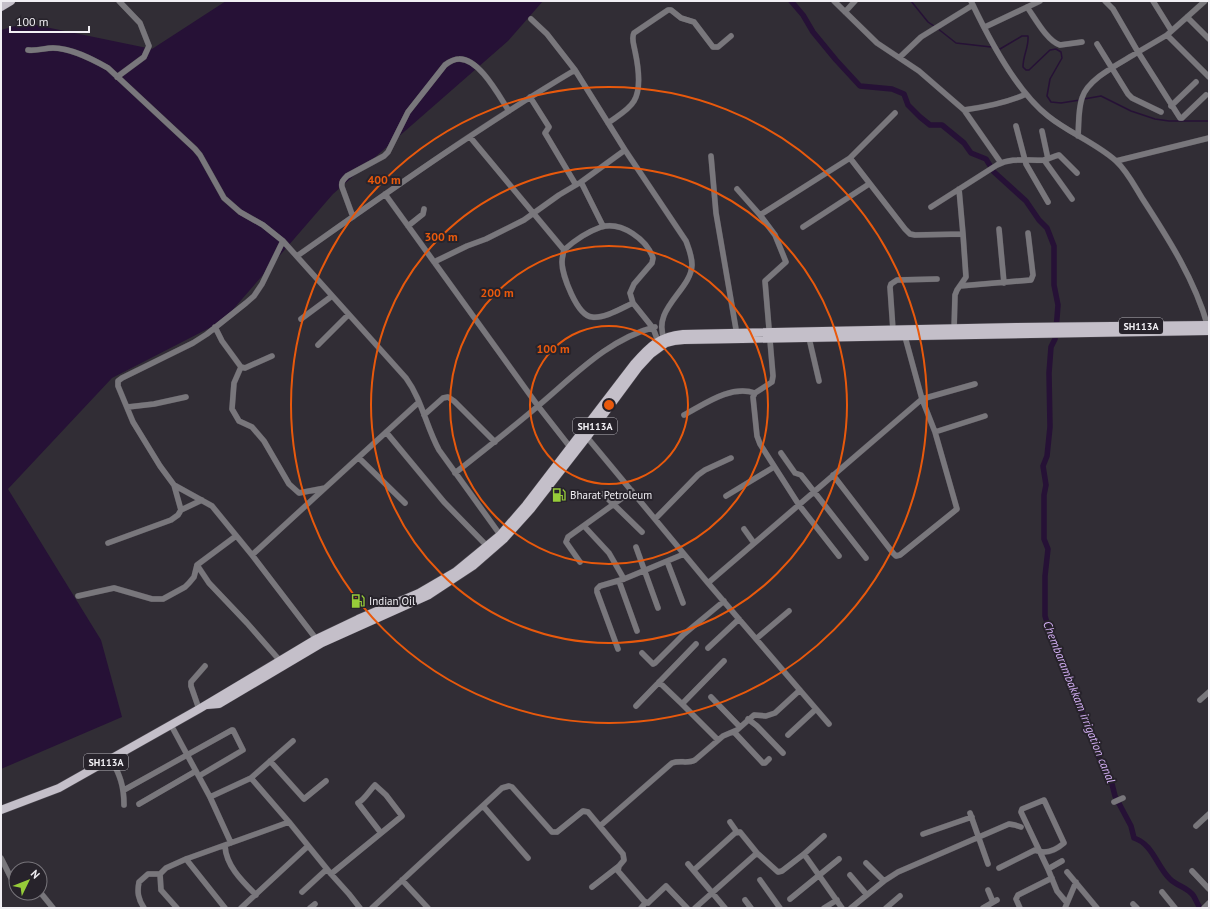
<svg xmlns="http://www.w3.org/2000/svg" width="1210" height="909" font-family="'PT Sans',sans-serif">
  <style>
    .water { fill: #261136 }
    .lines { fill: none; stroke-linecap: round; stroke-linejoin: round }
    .stream { stroke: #261136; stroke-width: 1.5 }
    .canal { stroke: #261136; stroke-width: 5.5 }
    .street-casing { stroke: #4c4850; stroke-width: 6 }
    .primary-casing { stroke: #4c4850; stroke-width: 9 }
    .street { stroke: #79777c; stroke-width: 5.5 }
    .primary { stroke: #c4bfc9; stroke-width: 8 }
    .ring { fill: none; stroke: #e8590c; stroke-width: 2 }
    .labels { text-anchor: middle; stroke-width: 4; stroke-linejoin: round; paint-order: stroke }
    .shield { fill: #27232b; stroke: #b4b2b8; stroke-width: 1 }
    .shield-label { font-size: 10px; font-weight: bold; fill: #f1eff4 }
    .poi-label { font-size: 11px; fill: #f1eff4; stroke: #27232b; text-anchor: start }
    .water-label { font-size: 12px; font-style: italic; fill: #d2aef3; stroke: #27232b }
    .centre { fill: #e8590c; stroke: #27232b; stroke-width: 2 }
    .ring-label { font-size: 12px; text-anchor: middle; font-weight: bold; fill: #e8590c; stroke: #27232b; stroke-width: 4; stroke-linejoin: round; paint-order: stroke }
  </style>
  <rect width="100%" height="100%" fill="#312d35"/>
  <!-- water -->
  <path class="water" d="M226 1H543L508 41 333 194 223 321 112 378 8 489 101 640 122 717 1 769V30L26 23 152 49Z"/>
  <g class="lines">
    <!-- stream -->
    <path class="stream" d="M911 1 928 22 934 26
      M937 28 956 43 991 47
      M1000 49 1022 36H1028C1029 47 1023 55 1023 67L1026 70H1029L1050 50 1056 49 1061 52 1062 58 1050 79 1047 96 1051 102 1061 103 1080 100
      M1084 99 1101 96 1131 111 1155 119 1169 121H1209"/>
    <!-- canal -->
    <path class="canal" d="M791 1 803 15 813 32 836 60 860 86 892 89 904 94 908 105 920 117 930 125H942L964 143 971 153 986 159 994 172 1026 201 1039 220 1047 228 1054 246V285L1058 305 1057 318 1055 339 1051 347 1049 373 1050 427 1047 456 1043 466 1046 485 1044 495V539L1048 549 1045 576V616L1049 629 1060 653 1104 771 1111 780 1115 796 1131 826 1134 838C1153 844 1157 867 1170 879 1176 885 1185 887 1191 893 1195 896 1196 902 1199 906"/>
    <defs>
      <path id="street" d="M834 1 877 43 919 71 964 110 1001 163
        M971 1C988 37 1016 91 1048 116 1069 133 1096 143 1116 161 1127 171 1134 185 1142 198 1168 238 1195 280 1208 327
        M1105 1 1113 9 1138 52 1167 35 1205 1
        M1153 1 1171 30
        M1027 7C1035 18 1047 41 1060 45L1082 42
        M845 12 855 1
        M1187 17 1209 39
        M531 19 547 34 575 70
        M985 27 1040 1
        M1167 35 1209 77
        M1097 44 1128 94 1132 98 1161 112
        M28 50C38 51 44 48 53 48 71 48 92 59 108 68L195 149 200 155 224 198 240 212 263 225 283 241 406 378C422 400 426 426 439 450L501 536
        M900 57 921 37 973 5
        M117 77 144 57 149 46 140 23 119 1
        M530 97 549 127 545 133 576 185
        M1171 106 1196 82
        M964 110C985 107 1007 103 1026 94
        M608 123C616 117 629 110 634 101 642 88 638 65 635 51 634 45 631 38 634 33L668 10H671L681 18 694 22 713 47H718L731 36
        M1016 126 1026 164 1048 202
        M1042 131 1048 159
        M1078 136C1079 123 1078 110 1082 98 1088 78 1121 63 1138 52L1180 118H1182L1206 95
        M470 137 564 250C575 240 587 232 601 227 622 221 647 240 653 258L652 263 634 284 630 293 633 303 653 328 659 344
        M711 156 716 213 737 335
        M850 158 895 113
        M1044 160 1072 199
        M1116 161 1209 138
        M737 189 760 215
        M959 189 963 234
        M385 194 538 406 570 447
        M931 207 997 165C1012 157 1027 161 1044 160 1049 159 1054 156 1059 155L1077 173
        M353 217 342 187C341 182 343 180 347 176L384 156 388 152 408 112 445 65C449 62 453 59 459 59 479 58 499 96 509 111
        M408 226 423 214 424 209
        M603 226 581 182 625 150
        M803 227 869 184
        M999 229 1004 283
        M283 241 262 284 254 296 246 303 207 334 193 343 122 378 118 381V386L133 422 160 466 174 485 212 506 252 555 317 640
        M564 250C563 254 562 258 562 262 562 275 577 316 592 317 604 319 622 308 633 303
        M297 256C388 192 479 127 575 70L625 150 686 241C689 249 692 256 692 265 691 291 650 309 665 341
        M434 262 467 246 486 239 524 220 559 195 581 182
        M960 286 1031 280 1033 275 1028 233
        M301 319 332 296
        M215 327 222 341 241 367 245 368 272 356
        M893 330 890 287 891 284 897 280 937 279
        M809 338 819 381
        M318 345 348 315
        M241 367 234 383 232 409 239 421 252 427 264 441 289 484 299 493 325 488 419 402
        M128 407 154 404 186 397
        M424 415 443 398 448 397 454 401 495 442
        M684 415C705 404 730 385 755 393
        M386 432 444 502 487 546
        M935 432 985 416
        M586 436 708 583 829 724
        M781 453 795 473 801 475 866 558
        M359 458 405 503
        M455 473C483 451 511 429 538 406 574 376 608 339 655 327
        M833 475 893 553 896 556 900 555 957 509 935 432 922 399 975 384
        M603 494 642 532
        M726 496 774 467
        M181 510 202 500
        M655 519 698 475 705 470 731 458
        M584 526 609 553 624 579
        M744 529 754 543
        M108 543 171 520 178 515 181 510 174 485
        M636 547 658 608
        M252 555 325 488
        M839 556 799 505 760 444 757 436 753 397 755 393 772 382 773 376 765 281 786 262 775 235 760 215 850 158 905 229 910 234 915 235 963 234 966 277 957 290 955 295 954 331
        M667 561 683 603
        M580 562 566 542 568 537 632 491
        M197 565 209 583 247 623 282 663
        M619 581 637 631
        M708 583 922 399 904 333
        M78 596 114 588 152 599H163L185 587 189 583 194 577 197 565 236 536
        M756 639 789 611
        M708 648 739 619
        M618 649 597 592V589L600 586 624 579 684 554
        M642 653 653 664 655 663 683 635 724 601
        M659 682 682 704
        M711 697 740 727
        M1200 700 1209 692
        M636 706 696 644
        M199 709 191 686V682L205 666
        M748 719 757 726 783 753
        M171 725 210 797 231 843
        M734 732 763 763H765L769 759
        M788 735 816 709
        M718 740 682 704 724 661
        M111 759C120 775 124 786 124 805
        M270 761 304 799 326 781
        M251 778 293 741
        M124 790 232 730H233L243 750 199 776
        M210 797 251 778 289 822 331 874 349 894 360 908
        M1114 802 1123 798
        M139 804 196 771
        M483 806 528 858
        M970 813 988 864
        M730 822 737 832
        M600 826 672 763C680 760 688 764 695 760L723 736 737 730 754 715 766 716 775 713 800 690
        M1196 826 1209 814
        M923 834 972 817
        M225 846C226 866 243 882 256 895
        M804 854 824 836
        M1 858 16 888
        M186 859 225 908
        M1062 861 1048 869 1057 891 1067 903
        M866 863 884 881
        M688 864 725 908
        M999 868 1035 850C1046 855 1056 850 1064 843L1044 800 1022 809 1021 812 1048 869
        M694 870 735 833 740 832 757 853 778 872 782 871 804 854 842 908
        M1192 871 1209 889
        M1067 872 1097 908
        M331 874 402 816 386 795 375 785C369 791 365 799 358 803L381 833
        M850 875 867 895
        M402 880 428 908
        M760 880 780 908
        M592 887 619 866
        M988 890 993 902
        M40 892 53 908
        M302 892 327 869
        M1162 892 1175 908
        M790 899 839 859
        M745 900 751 908
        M1133 904 1137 908
        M144 908C138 899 137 892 139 882L148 874H160
        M177 908 161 890 160 874 166 868 186 859 289 822
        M241 908 308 846
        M310 908 315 904
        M372 908 502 788 509 786 512 787 552 832H557L583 811 588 812 623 854 624 860 619 866 618 871 644 901 648 903 650 901 666 886 687 908
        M641 908 646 902
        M695 908 757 853
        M824 908 837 900
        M851 908 884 881 898 872 1009 824 1015 825 1021 827
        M886 908 900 896
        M983 908 997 900
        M1020 908 1016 899 1018 895 1052 878
        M1065 908 1076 882
        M1204 908 1209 903"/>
      <path id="primary" d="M1 7 11 1
        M207 705 219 704 322 643 429 595 473 566 504 539 531 509 587 437 638 368 651 354 666 343 674 341 684 340 742 339 1209 331
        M1 810 59 788 199 709 316 639 358 619 419 593 455 572 500 535 526 505 634 364C649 347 659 336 683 334L1016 327 1209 325"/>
    </defs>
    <!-- street casing -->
    <use href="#street" class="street-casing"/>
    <!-- primary casing -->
    <use href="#primary" class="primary-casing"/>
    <!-- street -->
    <use href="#street" class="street"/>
    <!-- primary -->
    <use href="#primary" class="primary"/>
  </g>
  <!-- distance rings -->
  <g class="ring">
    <circle cx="609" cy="405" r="79"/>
    <circle cx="609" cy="405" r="159"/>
    <circle cx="609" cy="405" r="238"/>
    <circle cx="609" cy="405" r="318"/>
  </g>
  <!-- icons -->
  <defs>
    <symbol id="fuel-bare" viewBox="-9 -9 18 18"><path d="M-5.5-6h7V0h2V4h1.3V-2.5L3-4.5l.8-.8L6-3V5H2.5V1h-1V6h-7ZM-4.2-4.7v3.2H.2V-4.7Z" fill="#96cc39" stroke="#27232b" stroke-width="2.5" paint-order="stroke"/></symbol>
  </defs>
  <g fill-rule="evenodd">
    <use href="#fuel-bare" x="549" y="485" width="20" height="20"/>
    <use href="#fuel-bare" x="348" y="591" width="20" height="20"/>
  </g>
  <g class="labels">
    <!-- shield labels -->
    <g class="shield">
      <rect x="1119" y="318" width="44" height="16" rx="3"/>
      <rect x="573" y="418" width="44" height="16" rx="3"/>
      <rect x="84" y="754" width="44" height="16" rx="3"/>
    </g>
    <g class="shield-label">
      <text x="1141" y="330">SH113A</text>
      <text x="595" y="430">SH113A</text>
      <text x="106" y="766">SH113A</text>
    </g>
    <!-- poi labels -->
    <g class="poi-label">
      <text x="570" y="499">Bharat Petroleum</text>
      <text x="369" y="605">Indian Oil</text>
    </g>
    <!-- water labels -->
    <g class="water-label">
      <text transform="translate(1079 702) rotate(68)" y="4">Chembarambakkam irrigation canal</text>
    </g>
  </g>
  <circle cx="609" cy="405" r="6" class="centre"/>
  <g class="ring-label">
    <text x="384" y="184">400 m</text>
    <text x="441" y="241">300 m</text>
    <text x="497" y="297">200 m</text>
    <text x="553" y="353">100 m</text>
  </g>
  <!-- border -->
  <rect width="1210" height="909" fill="none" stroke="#f1eff4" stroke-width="4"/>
  <!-- north arrow -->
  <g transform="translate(28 881) rotate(47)"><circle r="19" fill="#27232b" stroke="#78757b"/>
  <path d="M0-3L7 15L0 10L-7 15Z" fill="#96cc39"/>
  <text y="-6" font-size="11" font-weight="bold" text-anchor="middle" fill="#f1eff4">N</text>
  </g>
  <!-- scale -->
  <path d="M10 26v6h79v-6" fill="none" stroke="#f1eff4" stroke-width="2"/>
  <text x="16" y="26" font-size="12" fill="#f1eff4" stroke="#27232b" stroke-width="3" paint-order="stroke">100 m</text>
</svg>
